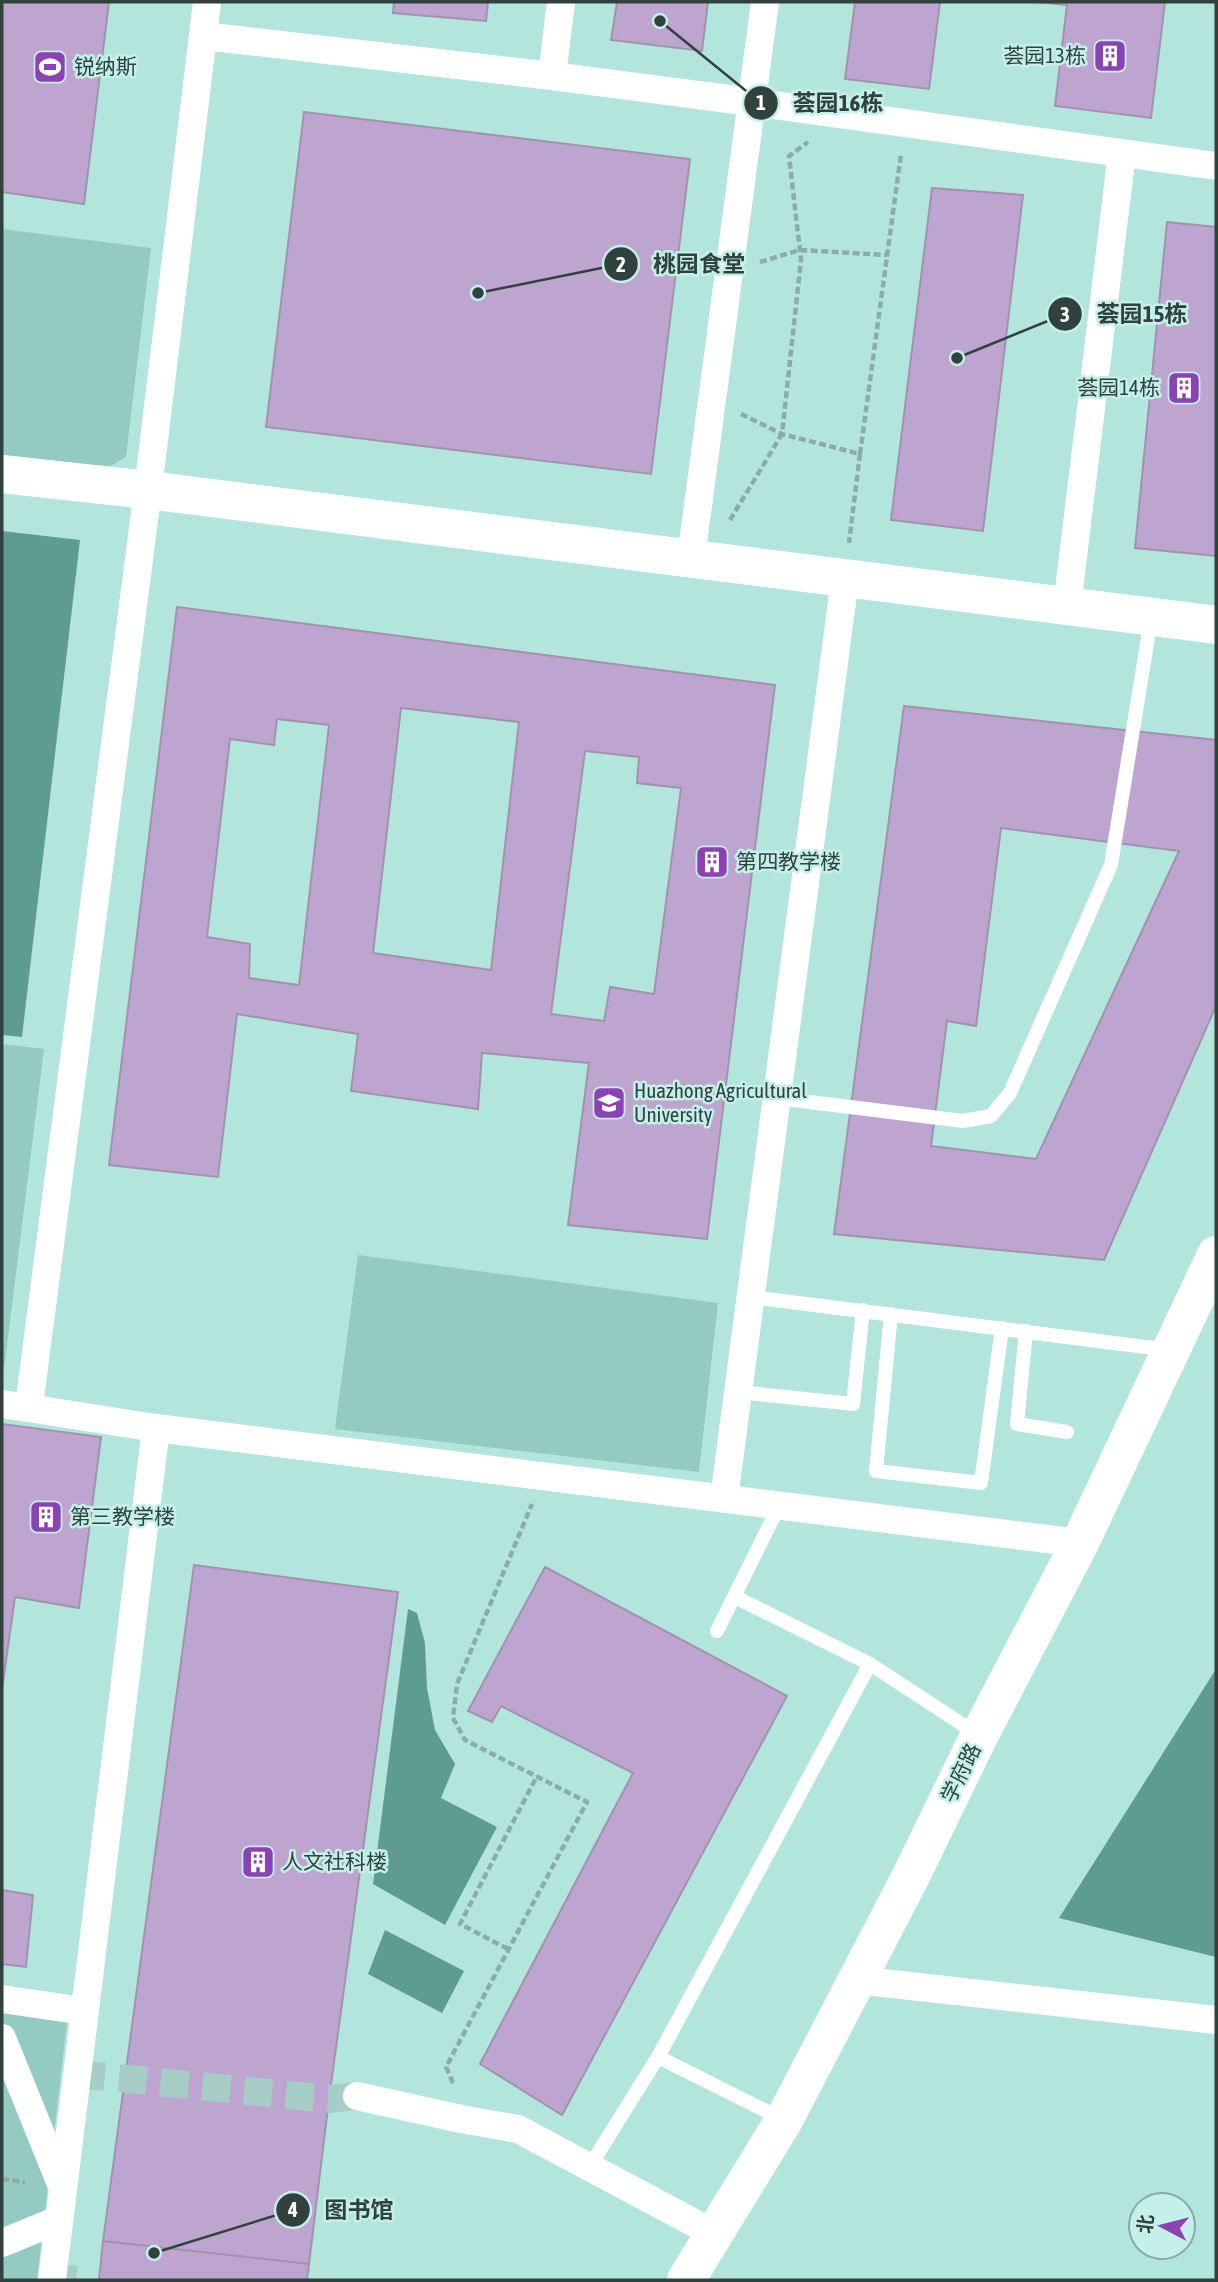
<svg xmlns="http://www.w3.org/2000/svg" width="1218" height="2282" font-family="'Asap Condensed','Noto Sans SC',sans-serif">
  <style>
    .built { fill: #b2e6dd; fill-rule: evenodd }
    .green { fill: #93cbc2 }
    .water { fill: #5e9b92 }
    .building { fill: #bea5cf; stroke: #a292ae; stroke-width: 2; fill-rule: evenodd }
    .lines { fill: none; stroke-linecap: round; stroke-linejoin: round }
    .street-tunnel { stroke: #a7cdc7; stroke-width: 28; stroke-dasharray: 28 14; stroke-linecap: butt }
    .path { stroke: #8baca7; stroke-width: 4.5; stroke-dasharray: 7 3.5; stroke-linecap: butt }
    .lane { stroke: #fff; stroke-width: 14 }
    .street { stroke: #fff; stroke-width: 28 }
    .secondary { stroke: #fff; stroke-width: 38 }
    .labels { text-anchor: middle; stroke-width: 5; stroke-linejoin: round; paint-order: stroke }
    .poi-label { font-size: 21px; fill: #30413e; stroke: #c5f0e9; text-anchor: start }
    .street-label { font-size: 21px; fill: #30413e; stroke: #c5f0e9 }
    .leader { fill: none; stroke: #30413e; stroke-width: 2.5 }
    .callout-dot { fill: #30413e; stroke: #c5f0e9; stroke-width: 2.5 }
    .mark-label { font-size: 21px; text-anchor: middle; font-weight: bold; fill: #fff }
    .callout-label { font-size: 23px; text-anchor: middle; font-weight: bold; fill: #30413e; stroke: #c5f0e9; stroke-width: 5; stroke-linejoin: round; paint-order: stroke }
  </style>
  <rect width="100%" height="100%" fill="#c5f0e9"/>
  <!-- built -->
  <path class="built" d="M2 2H1216V2280H2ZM1141 2205H1183V2247H1141Z"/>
  <!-- green -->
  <path class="green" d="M2 229 151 248 126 457 96 474 2 462Z
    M2 1044 44 1049 2 1385Z
    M358 1255 718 1303 699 1472 335 1429Z
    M2 2012 67 2022 37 2280H2Z"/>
  <!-- water -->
  <path class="water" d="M2 531 80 540 22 1037 2 1035Z
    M408 1609 417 1613 425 1643 427 1688 435 1730 455 1764 441 1798 497 1827 445 1925 373 1884Z
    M1216 1669V1957L1059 1918Z
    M385 1930 464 1971 442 2013 368 1974Z"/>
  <!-- building -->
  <path class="building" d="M2 2H109L84 204 2 192Z
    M394 2H488L486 21 393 13Z
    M617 2H708L702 51 611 40Z
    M855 2H940L929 89 845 79Z
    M1038 2H1165L1151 118 1055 106 1067 5Z
    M304 112 690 159 651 474 266 427Z
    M932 188 1023 195 983 531 891 520Z
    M1167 222 1216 227V556L1135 548Z
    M177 607 775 685 707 1239 568 1225 589 1063 482 1053 478 1109 351 1091 358 1034 237 1014 218 1177 109 1165ZM401 708 519 722 491 970 373 953ZM277 719 329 725 299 985 249 978 250 944 207 937 230 739 274 745ZM585 751 639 757 637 783 681 788 654 994 610 987 604 1021 551 1014Z
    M904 706 1216 740V1006L1104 1260 834 1234ZM1001 828 1179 851 1036 1159 931 1146 947 1021 976 1026Z
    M2 1424 101 1437 79 1608 15 1597 2 1689Z
    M194 1565 398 1592 329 2099 309 2264 103 2241Z
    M545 1567 787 1696 562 2115 480 2064 633 1773 501 1706 492 1722 468 1711Z
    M2 1890 33 1895 26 1967 2 1964Z
    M103 2241 309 2264 307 2280H99Z"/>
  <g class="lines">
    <!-- street-tunnel -->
    <path class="street-tunnel" d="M77 2074 329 2099 357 2096
      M52 2277 76 2280"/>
    <!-- path -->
    <path class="path" d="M760 262 800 250 887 255
      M741 414 782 434 860 454 849 543
      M860 454 901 154
      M730 520 782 434 801 260 789 156 808 142
      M508 1949 460 1924 537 1776
      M453 2083 446 2067 587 1802 465 1740 453 1718 457 1684 532 1504
      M2 2179 25 2182"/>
    <!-- lane -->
    <path class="lane" d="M777 1098 963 1121 991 1116 1010 1093 1111 865 1151 619
      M751 1297 1169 1350
      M891 1314 876 1471 981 1483 1002 1328
      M1026 1331 1017 1424 1067 1432
      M739 1392 853 1404 863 1310
      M735 1597 870 1664 977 1734
      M717 1631 780 1504
      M658 2057 782 2119
      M590 2166 658 2057 870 1664"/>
    <!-- street -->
    <path class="street" d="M204 36 552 76 752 102 1216 166
      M552 76 561 2
      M691 558 765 2
      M1067 606 1122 153
      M2 1404 156 1428 1080 1543
      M29 1406 148 490 207 2
      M724 1499 845 579
      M856 1980 1216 2020
      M2 1999 83 2011
      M2 2038 61 2184
      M357 2096 461 2119 518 2129 715 2234
      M2 2243 58 2220
      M52 2280 156 1428"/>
    <!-- secondary -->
    <path class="secondary" d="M2 474 148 490 1216 625
      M686 2280 784 2120 911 1876 979 1736 1080 1543 1216 1255"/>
  </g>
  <!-- icons -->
  <defs>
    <symbol id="building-square" viewBox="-11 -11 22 22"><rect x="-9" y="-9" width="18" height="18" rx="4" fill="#8b42b5" stroke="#c5f0e9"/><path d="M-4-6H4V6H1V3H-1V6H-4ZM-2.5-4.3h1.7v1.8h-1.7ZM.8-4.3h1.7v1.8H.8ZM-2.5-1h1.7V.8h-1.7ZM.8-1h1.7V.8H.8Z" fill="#fff"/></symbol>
    <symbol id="stadium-square" viewBox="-11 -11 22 22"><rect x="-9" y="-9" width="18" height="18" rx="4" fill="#8b42b5" stroke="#c5f0e9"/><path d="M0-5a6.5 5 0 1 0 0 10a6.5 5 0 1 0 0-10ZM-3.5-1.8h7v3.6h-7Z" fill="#fff"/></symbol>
    <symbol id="university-square" viewBox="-11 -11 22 22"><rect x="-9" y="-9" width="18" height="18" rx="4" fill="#8b42b5" stroke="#c5f0e9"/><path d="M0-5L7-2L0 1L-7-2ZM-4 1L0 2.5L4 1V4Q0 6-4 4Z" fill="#fff"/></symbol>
  </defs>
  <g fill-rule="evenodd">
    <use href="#building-square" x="1091" y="37" width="38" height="38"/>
    <use href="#stadium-square" x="31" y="48" width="38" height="38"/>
    <use href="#building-square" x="1165" y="369" width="38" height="38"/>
    <use href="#building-square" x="693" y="843" width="38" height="38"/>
    <use href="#university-square" x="590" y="1084" width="38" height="38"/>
    <use href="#building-square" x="27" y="1498" width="38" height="38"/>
    <use href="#building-square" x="239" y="1843" width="38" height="38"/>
  </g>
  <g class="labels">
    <!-- poi labels -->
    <g class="poi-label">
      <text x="1086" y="63" text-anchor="end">荟园13栋</text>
      <text x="74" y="74">锐纳斯</text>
      <text x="1160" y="395" text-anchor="end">荟园14栋</text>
      <text x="736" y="869">第四教学楼</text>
      <text x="634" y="1098">Huazhong Agricultural<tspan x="634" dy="24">University</tspan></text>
      <text x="70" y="1524">第三教学楼</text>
      <text x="282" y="1869">人文社科楼</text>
    </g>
    <!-- street labels -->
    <g class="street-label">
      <text transform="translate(961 1773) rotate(-64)" y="7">学府路</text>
    </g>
  </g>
  <!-- callouts -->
  <path class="leader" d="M660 21L761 103M478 293L621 264M957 358L1065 314M154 2253L293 2210"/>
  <g class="callout-dot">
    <circle cx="660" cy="21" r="7"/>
    <circle cx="478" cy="293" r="7"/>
    <circle cx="957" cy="358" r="7"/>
    <circle cx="154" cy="2253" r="7"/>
    <circle cx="761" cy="103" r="18"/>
    <circle cx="621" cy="264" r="18"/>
    <circle cx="1065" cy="314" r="18"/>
    <circle cx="293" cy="2210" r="18"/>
  </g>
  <g class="mark-label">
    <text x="761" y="110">1</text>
    <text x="621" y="272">2</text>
    <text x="1065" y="322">3</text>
    <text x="293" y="2217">4</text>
  </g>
  <g class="callout-label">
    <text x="838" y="111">荟园16栋</text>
    <text x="699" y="272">桃园食堂</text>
    <text x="1142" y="322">荟园15栋</text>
    <text x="359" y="2218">图书馆</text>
  </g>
  <!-- border -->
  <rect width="1218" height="2282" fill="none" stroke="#30413e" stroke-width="7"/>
  <!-- north arrow -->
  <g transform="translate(1162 2226) rotate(277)"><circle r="33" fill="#c5f0e9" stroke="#89aaa5" stroke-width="2"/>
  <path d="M0-5L12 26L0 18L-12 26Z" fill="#8b42b5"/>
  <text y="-10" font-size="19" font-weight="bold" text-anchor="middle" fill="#30413e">北</text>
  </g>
</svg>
